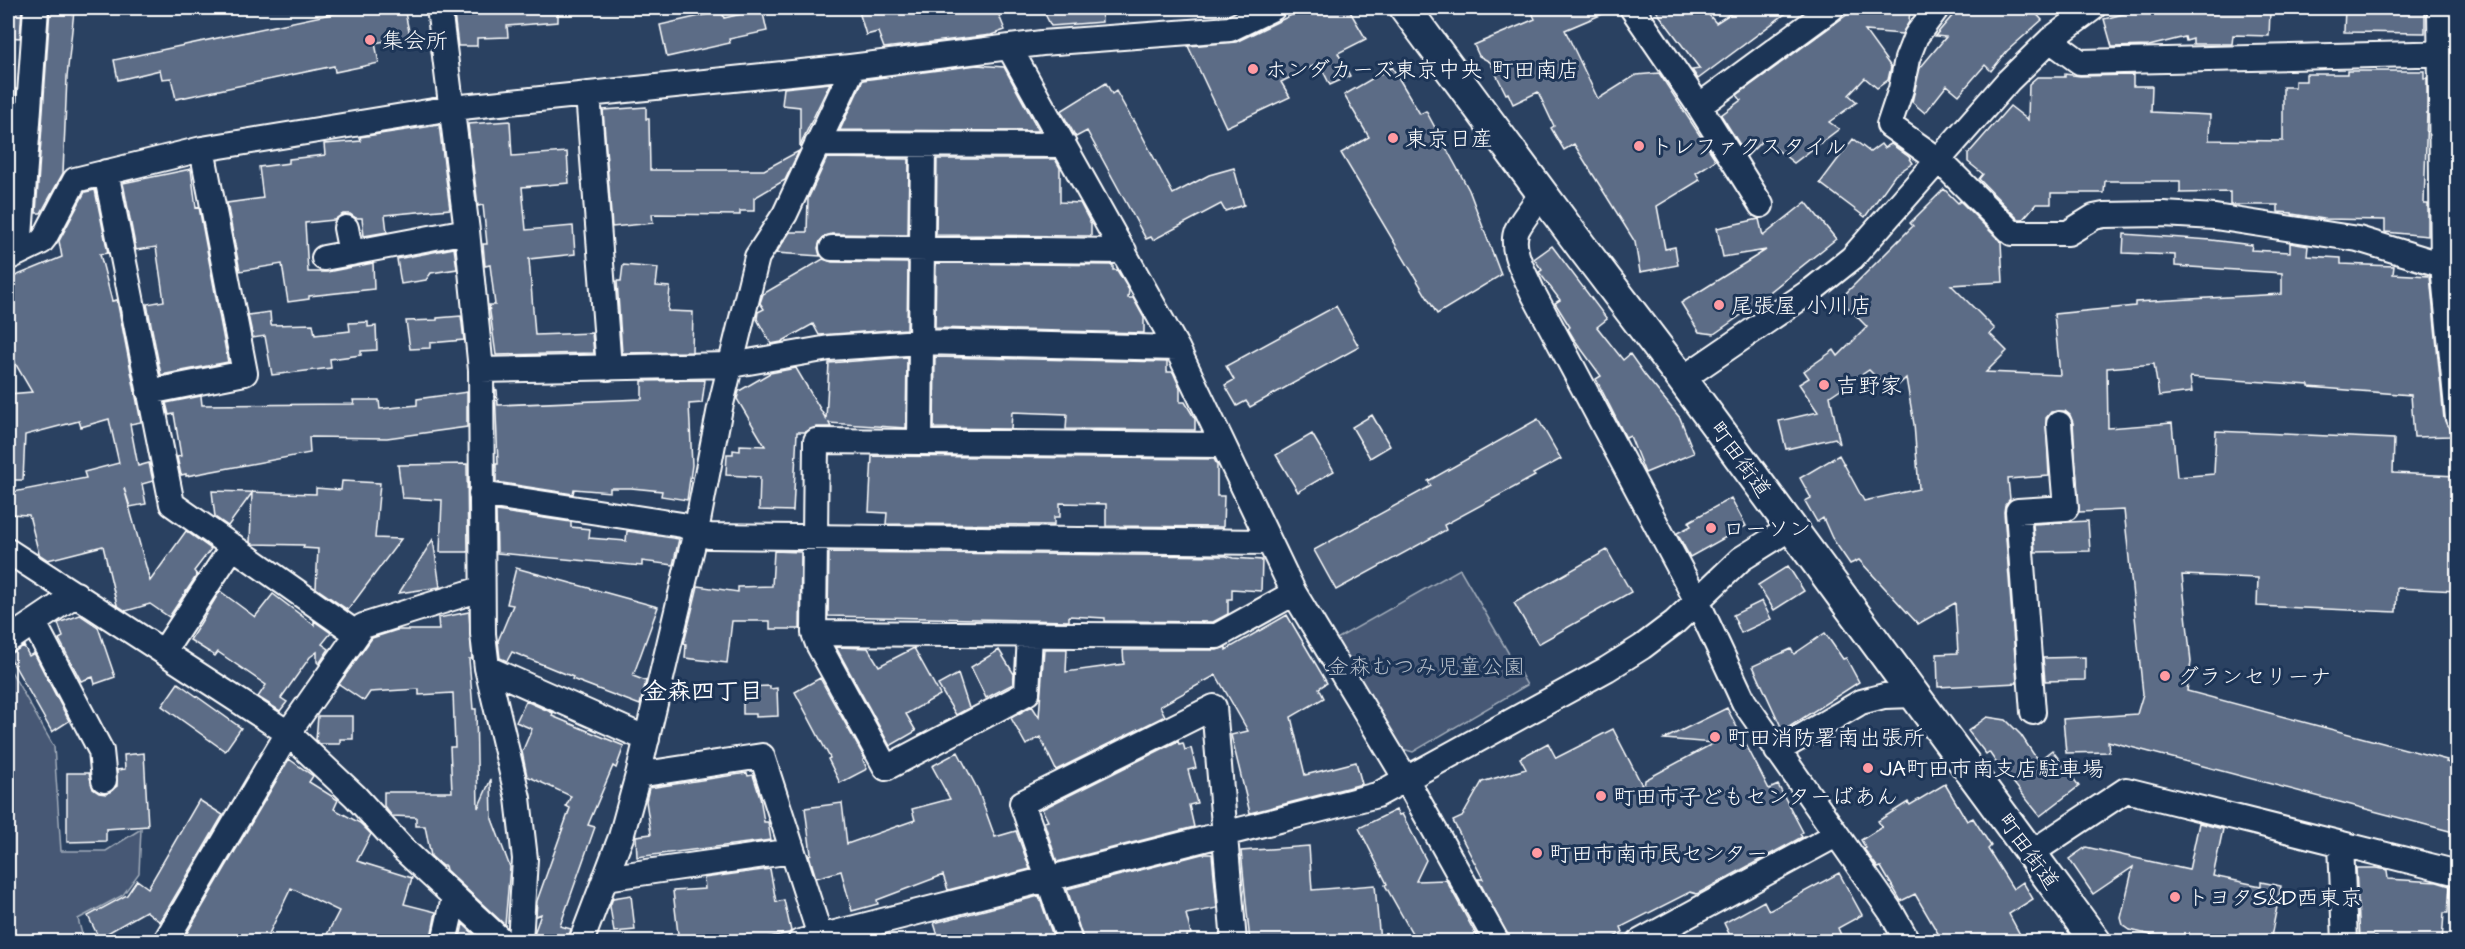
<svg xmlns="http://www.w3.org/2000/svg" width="2465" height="949" font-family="'Architects Daughter','Klee One',sans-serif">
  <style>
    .green { fill: #465975; stroke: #a2acba; stroke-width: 1.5 }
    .building { fill: #5b6c86; stroke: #fff; stroke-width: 1.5 }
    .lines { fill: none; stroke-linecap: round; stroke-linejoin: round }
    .minor-casing { stroke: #fff; stroke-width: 28 }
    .major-casing { stroke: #fff; stroke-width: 34 }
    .minor { stroke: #1d3557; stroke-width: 24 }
    .major { stroke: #1d3557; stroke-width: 30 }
    .poi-dot { fill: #ff9aa2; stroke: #1d3557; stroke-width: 2 }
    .labels { text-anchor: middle; stroke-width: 6; stroke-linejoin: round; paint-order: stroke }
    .poi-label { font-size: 22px; fill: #fff; stroke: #1d3557; text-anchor: start }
    .street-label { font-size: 22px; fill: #fff; stroke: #1d3557 }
    .park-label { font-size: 22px; fill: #b5bdc8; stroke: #1d3557 }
    .neighbourhood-label { font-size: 24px; font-weight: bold; fill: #fff; stroke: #1d3557 }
  </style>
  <rect width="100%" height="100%" fill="#2a4161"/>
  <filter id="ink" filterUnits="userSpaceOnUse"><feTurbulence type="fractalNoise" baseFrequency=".0167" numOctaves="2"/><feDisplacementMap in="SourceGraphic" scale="12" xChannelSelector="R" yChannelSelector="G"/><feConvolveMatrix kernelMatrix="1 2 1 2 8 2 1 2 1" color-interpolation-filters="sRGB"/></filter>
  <g filter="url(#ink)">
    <!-- green -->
    <path class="green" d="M1460 569 1527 685 1413 752 1396 747 1333 641Z
      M8 666 54 747 61 851H106L141 829 139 873 123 895 78 919 82 934 64 941H8Z"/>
    <!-- building -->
    <path class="building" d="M8 8H22L20 38 8 37Z
      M359 8H404L410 36 375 43 379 63 335 72 334 66 176 99 171 78 162 79 160 70 118 80 114 60Z
      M484 8H558V22L507 26 508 37 477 38V46H458L454 14 484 13Z
      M858 8H996L1005 30 991 35 884 48 878 32 866 35Z
      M1042 8H1101L1102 22 1051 26Z
      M1306 8H1348L1366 39 1338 53 1350 76 1330 85 1319 63 1281 82 1290 97 1226 127 1188 46 1236 42Z
      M1530 8H1617L1565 30 1598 99 1636 75 1659 73 1716 160 1696 173 1700 180 1657 206 1665 249 1675 247 1678 265 1640 272 1635 242 1574 144 1564 150 1551 128 1554 126 1538 92 1513 104 1508 93 1506 94 1490 62 1479 56 1474 45 1535 19Z
      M1654 8H1703L1716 23 1739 8H1793L1698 79 1692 70 1700 69Z
      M1847 8H1910L1909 22 1902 34 1865 31 1891 67 1888 80 1877 88 1865 78 1849 95 1857 102 1829 122 1839 129 1794 163 1764 139 1747 156 1721 115 1741 100 1737 95 1848 14Z
      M1959 8H2031L2042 20 2007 51 1991 71 1985 65 1959 95 1947 85 1925 113 1912 102 1920 68 1946 37 1935 36Z
      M2137 8H2264V11H2270L2269 36 2233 35 2232 44H2193V39L2186 41 2185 37 2149 46 2112 47 2104 19 2138 10Z
      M2345 8H2425V33L2344 32Z
      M50 9 74 11 67 77 63 173 41 213H36Z
      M762 9 767 31 729 39 730 43 667 57 660 25 722 11 724 18Z
      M977 65 1004 67 1039 131 840 130 863 80Z
      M1392 67 1420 114 1426 111 1469 190 1501 275 1437 314 1341 153 1369 137 1344 95Z
      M2347 71H2424V78H2427V112L2424 204H2428V236L2385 232V220L2324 219 2292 214V213L2278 212V205H2230V192L2180 193V181H2105L2104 193H2051V204H2036L2023 219H2018L1979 179 1983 174 1968 162V154L2010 106 2028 120 2029 84 2037 77H2065V74L2080 76 2133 75V86H2152L2151 112 2210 115 2209 140 2283 141V87H2295V81H2306V74H2347Z
      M2455 78H2457V113H2455Z
      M830 83 804 137 800 147V107L782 105 784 88Z
      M1106 83 1112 94 1116 91 1133 121 1134 120 1173 194 1209 175 1234 168 1244 205 1225 211 1221 204 1153 240 1151 237 1146 239 1087 131 1076 137 1061 111Z
      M8 89H16L8 210Z
      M646 107V119H649L650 170H764L799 151 785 180 754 198V211H740V215L652 214 653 223 612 227 603 110Z
      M510 121 512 156 567 152 569 183 522 187 526 230 573 226 575 254 529 259 535 335 592 333 594 353 496 355 489 305H495L490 265 485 266 483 244H487L483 205 478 206 468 124Z
      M439 125 450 209 385 215 387 232 364 236 362 218H356L350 214H343L334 220 305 223 308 272H327L373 263 374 289 309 296V299L288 302 282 264 240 271 227 203 263 198 259 167 289 163V159L325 155 324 144 361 141 360 137Z
      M1853 139 1870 152 1881 144 1884 148 1891 144 1909 157 1913 163 1895 175 1865 217 1820 183Z
      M827 158 909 159 908 235 832 234 825 236 820 241 818 248 820 256 776 253 790 232H807L808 199Z
      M937 159H1055L1060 168V202L1080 203 1091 224V236L936 235Z
      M191 169 196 208 199 207 228 362 161 375 147 304 164 301 156 247 136 250 123 183Z
      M1944 189 1958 203 1960 201 2001 242 2003 282 1951 285 1995 329 1990 334 2007 351 1986 372 2060 375 2054 314 2135 306V302L2282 294V273L2175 266V255L2123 253 2124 234 2211 240 2252 245 2251 250 2290 252V243L2308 246 2307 256 2341 258V264L2394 266 2393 274 2430 276 2444 419 2451 430V436L2414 437 2411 395 2309 387V385L2190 377 2192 392 2159 396 2154 364 2107 368 2108 428 2172 423 2177 477 2214 474 2216 431 2394 439 2393 473 2457 476V591L2397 588 2396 612 2257 606 2258 578 2182 575 2191 662 2187 691 2447 760 2446 762 2457 765V833L2108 741 2109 752 2066 753 2063 719 2137 714 2143 694 2124 510 2079 512 2073 423 2070 415 2065 411 2051 412 2046 418 2049 476 2008 479 2010 499 2005 505 2004 512 2017 683 1938 687 1937 654 1958 653 1955 603 1918 624 1859 560 1850 564 1832 538 1823 518 1817 522 1805 501 1811 498 1800 478 1839 455 1864 501 1919 489 1914 424 1906 378 1891 392 1869 370 1830 396 1840 444 1835 438 1786 449 1779 421 1818 412 1799 384 1809 378 1804 371 1834 350 1838 356 1867 327 1840 299 1913 226 1910 223Z
      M95 190 108 253 100 254 112 301 117 300 141 422 130 424 138 466 149 463 153 481 142 484 146 504 130 507 124 488 150 581 186 531 211 549 194 571 197 575 169 617 150 604 126 611 117 605 103 546 48 560 39 554 29 515 8 514V493L86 478 84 472 119 463 109 419 81 427 79 421 25 435 23 480H8V394L32 392 8 351V279L62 257 59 241 85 192Z
      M1806 202 1836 239 1756 303 1757 304 1714 334 1699 332 1681 303 1766 250 1723 257 1717 228 1759 219 1763 236Z
      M1552 246 1607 319 1597 327 1623 360 1630 354 1644 374 1680 418 1694 453 1645 473 1630 436 1626 438 1596 379 1601 376 1574 339 1568 329 1570 327 1555 303 1560 300 1539 272 1542 270 1534 259Z
      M454 248 457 269 431 273 426 280 401 284 397 259Z
      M823 259 832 262 908 263 907 329 819 335 813 324 781 342 771 344 757 319 758 312 764 309 760 303 763 294Z
      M936 263 1113 265V270H1117L1129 290 1128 298H1133L1144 318V333L935 328Z
      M623 265 658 268 656 286 670 287 668 311 693 312 692 352 622 353 617 281H621Z
      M1336 306 1359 347 1250 407 1246 401 1237 406 1225 385 1234 380 1226 366Z
      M270 312 271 325 313 324 315 335 350 331 349 323 368 322V327L376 326 377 350 361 351V355L330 359 331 368 272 375 265 336 253 338 248 315Z
      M461 316 464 340 430 343V348L410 349 406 321 437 320V318Z
      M907 357 906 428 829 423 831 427H816L806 432H797L793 511 759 510 760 477 726 475 727 454H733V450L740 451V445L765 446 737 399 739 391 770 373 796 368 826 419 829 363Z
      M935 357 1167 362V372H1173L1180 388V402H1185L1195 419V430L1066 429 1067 414 1012 412 1011 429 934 428Z
      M705 380 702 403 689 404 692 465 687 500 661 496 662 491 631 488H610V492L574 489 573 494 496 482V464H498L495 389 497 390 498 405 642 399V381Z
      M467 392V427L387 438 309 437 310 453 186 476V474L181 475 177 457 181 456 174 414 169 415 166 403 201 396 202 405 354 404 353 400H379L380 409 417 405V399Z
      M1372 415 1390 446 1370 458 1352 427Z
      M1538 419 1561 459 1533 474 1535 476 1444 525 1446 530 1336 590 1314 550 1431 486 1428 481Z
      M1312 434 1334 471 1298 492 1276 455Z
      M872 456 1214 459 1217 465V496H1224L1223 527 1106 526V504L1060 503V517H1054V525L886 524 887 513 869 512Z
      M467 464 468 552H440L442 500 402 498 398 465Z
      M342 481 380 483 375 538 401 539 348 610 316 588 318 549 303 548 304 545 253 544 250 542 252 493 228 526 215 517 212 491 316 494V488L341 490Z
      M1731 498 1746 526 1690 557 1677 533 1691 526 1688 522Z
      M496 511 571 522V527L590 529 589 538 626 541 627 531 679 539 673 565 642 561V566L497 553Z
      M2088 521 2090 551 2035 552 2033 524Z
      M433 539 440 587 399 593Z
      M1607 550 1631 592 1538 644 1514 603Z
      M774 551 801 552 800 629H770V621H732L727 663 685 658 686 644 684 643 698 586 738 592V587L772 586Z
      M829 552 1226 556 1233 558 1262 560 1261 591 1232 589V599H1228V614L1213 622 1105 621V618L1069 616V621L828 616Z
      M1788 566 1804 591 1774 610 1758 585Z
      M516 568 658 607 633 676 646 681 640 705 572 679 573 677 512 652 507 661 500 658 498 641 513 605 507 604Z
      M220 591 255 617 273 594 314 625V621L331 633 322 644 329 649 319 664 317 662V652L310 657 281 698 287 702 280 711 258 697 266 685 218 652 215 656 190 640Z
      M1762 601 1771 619 1741 633 1733 615Z
      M469 612 472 659H469L473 709H476L478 808 491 779 492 819 510 867 505 925 446 870 445 866H442L431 856 425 826H416V817L392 816 384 806V792H452L450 747H455L453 693 419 695V689L370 692 364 701 339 684 372 638 397 630H439L438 618Z
      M80 615 98 627 115 677 95 684 93 677 81 681 59 639 63 637 58 623Z
      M1287 615 1327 683 1319 688 1324 698 1291 717 1305 775 1356 762 1362 784 1250 813 1231 735 1248 731 1216 675 1160 706 1165 716 1056 770 1040 737 1026 745 1011 718 1032 706 1039 717 1044 649H1067L1066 672 1124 664 1123 650H1217L1226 647V650Z
      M1825 633 1843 659 1846 658 1859 682 1783 731 1753 666 1791 649 1794 654Z
      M24 646 29 656 34 653 69 721 52 732 8 654Z
      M836 647 868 648 879 666 914 648 940 695 906 714 916 731 890 746Z
      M999 650 1014 674 1013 684 986 698 971 667Z
      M2085 657V680L2045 681 2043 658Z
      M958 674 969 708 956 715 938 685Z
      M820 678 865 759 863 760 867 769 840 783 828 759 830 758 795 692Z
      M178 683 241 728 225 751 162 706Z
      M770 686V689L777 688 778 716 756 717V714H743V687Z
      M526 701 553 713 552 716 624 746 616 768 613 766 588 825 595 827 560 926 571 929 567 942H534L535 931 541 914 536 916 537 901 570 808 566 806 571 796 527 776 522 752 532 729 516 722Z
      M1727 708 1769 789 1778 785 1803 832 1800 834 1802 837 1697 894 1690 892 1621 927 1623 932 1606 942H1511L1478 879H1483L1453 821 1462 817 1482 782 1526 769 1520 758 1548 743 1556 758 1613 729 1644 789 1645 780 1714 743 1664 739Z
      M318 716H353V739H340V744H320L316 740Z
      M1987 717 2006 720 2021 735 2038 761 2052 750 2079 786 2040 816 2008 776 2006 777 1989 752 1986 754 1968 731Z
      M1178 741 1179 744 1183 743 1185 750 1191 748 1196 768 1188 770 1197 803 1189 805 1194 827 1057 862 1044 822 1048 821 1042 809Z
      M958 752 978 790 995 837 1016 831 1030 869 948 890 943 875 877 900 878 904 852 911 841 871 816 878 809 855 811 854 805 808 842 803 847 844 915 820 912 809 950 799 932 766Z
      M144 753 148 826 106 829V841L67 842V773H89L93 789 99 793 106 794 117 786V770L125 769 124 755Z
      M289 759 313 776 309 782 338 800 334 809 360 823 371 834 357 861 412 878 404 904 436 912 430 942H323L339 911 291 888 265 942H189L184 938Z
      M747 773 748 776 753 775 760 797 764 822H768L771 840 637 857 636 836 651 834 646 801 649 788Z
      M1945 784 1967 821 1973 818 1991 846 1988 849 2013 889 2023 882 2033 899 2009 914 2024 942H1943L1915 894 1901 901 1881 867 1878 868 1864 849 1866 848 1861 840 1882 827 1878 821 1908 802 1910 805Z
      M199 800 223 815 160 922 146 911 99 938 88 916 127 895 137 880 148 888Z
      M1396 810 1399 815 1402 814 1426 860 1416 881 1446 880 1480 942H1417L1385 885 1387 884 1359 828Z
      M2199 823 2223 829 2213 876 2261 886V882L2281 886 2270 942H2181L2130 930 2123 925 2121 918 2133 867 2093 894 2069 859 2086 847 2189 870Z
      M1309 846 1312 890 1375 885 1380 942H1250L1241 851Z
      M1202 854H1212L1217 908 1186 914 1191 934 1187 935 1188 942H1084L1067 889Z
      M2356 868H2377L2387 870 2388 879 2437 882 2450 886 2448 913H2444L2442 942H2377V937H2360Z
      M770 869 776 902 784 900 791 931 789 933 747 942H679L673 891 705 889 704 878Z
      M1839 873 1862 915 1838 928 1844 942H1733L1724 923 1764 901 1769 911Z
      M631 895 635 930 614 932 610 906 613 898Z
      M1039 896 1055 942H940L934 923Z
      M463 924 482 942H459Z"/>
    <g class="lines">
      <defs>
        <path id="minor" d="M439 8 467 231 481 370 483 634 487 668 518 798 525 859 520 942
          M1632 8 1699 106 1761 205
          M1937 8 1916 36 1907 59 1901 89 1889 125 1940 161 2012 233H2068L2094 217 2104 215 2163 214 2215 217 2358 239 2443 265 2458 263
          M2440 8 2443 265 2458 418
          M2050 40 2080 62 2458 53
          M1009 47 1177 348 1294 593 1406 779 1497 942
          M588 94 609 368
          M1699 106 1832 8
          M817 144 1064 145
          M106 172 172 504 357 634
          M1542 194C1534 205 1523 218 1517 230 1509 249 1525 274 1532 291L1697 601 1744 702 1891 912 1908 942
          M346 228 351 253
          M832 248 1124 251
          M19 251 36 8
          M8 258 41 242 45 237 75 180 202 149 452 108 850 67 1042 43 1230 29 1273 8
          M324 258 467 231
          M481 370 731 365 829 348 921 342 1177 348
          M1682 379 1812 290 1852 258 2008 81 2050 40 2093 8
          M149 392 245 373 202 149
          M920 441 923 145
          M1222 445 816 441 814 633 1217 636 1294 593
          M481 494 682 525 709 536 1269 542
          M8 551 288 733 355 796 404 850 503 942
          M34 623 101 751 104 780
          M814 633 818 644 886 768 1027 693 1030 635
          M8 640 76 594
          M164 651 233 546
          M487 668 647 739
          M2033 712 2018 511 2066 508 2059 424
          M1777 751 1861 702 1884 696 1914 695
          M638 775 762 756 822 942
          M2341 844 2345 942
          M2031 853 2126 790 2458 873
          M605 878 792 851
          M165 942 288 733 363 626 481 589
          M444 942 454 898
          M581 942 621 837 638 775 696 531 720 408 757 257 785 214 851 72 850 67
          M800 942 1377 795 1607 669 1642 647 1675 622 1741 559 1792 527
          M1070 942 1022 803 1214 707 1234 942
          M1639 942 1836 835"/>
        <path id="major" d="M1405 8 1581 246 1682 379 2096 942"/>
      </defs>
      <!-- minor casing -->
      <use href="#minor" class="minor-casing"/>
      <!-- major casing -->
      <use href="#major" class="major-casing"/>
      <!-- minor -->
      <use href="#minor" class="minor"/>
      <!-- major -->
      <use href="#major" class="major"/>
    </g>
  </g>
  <!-- markers -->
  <g class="poi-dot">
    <circle cx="370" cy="40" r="6"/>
    <circle cx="1253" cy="69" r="6"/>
    <circle cx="1393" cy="138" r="6"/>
    <circle cx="1639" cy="146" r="6"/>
    <circle cx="1719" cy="305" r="6"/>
    <circle cx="1824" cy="385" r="6"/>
    <circle cx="1711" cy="528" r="6"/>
    <circle cx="2165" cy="676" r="6"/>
    <circle cx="1715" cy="737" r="6"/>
    <circle cx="1868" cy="768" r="6"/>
    <circle cx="1601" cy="796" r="6"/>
    <circle cx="1537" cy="853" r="6"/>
    <circle cx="2175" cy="897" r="6"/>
  </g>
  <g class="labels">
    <!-- poi labels -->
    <g class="poi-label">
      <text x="382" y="48">集会所</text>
      <text x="1265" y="77">ホンダカーズ東京中央 町田南店</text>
      <text x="1405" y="146">東京日産</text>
      <text x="1651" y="154">トレファクスタイル</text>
      <text x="1731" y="313">尾張屋 小川店</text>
      <text x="1836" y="393">吉野家</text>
      <text x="1723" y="536">ローソン</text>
      <text x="2177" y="684">グランセリーナ</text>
      <text x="1727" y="745">町田消防署南出張所</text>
      <text x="1880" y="776">JA町田市南支店駐車場</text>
      <text x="1613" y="804">町田市子どもセンターばあん</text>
      <text x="1549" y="861">町田市南市民センター</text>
      <text x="2187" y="905">トヨタS&amp;D西東京</text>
    </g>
    <!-- street labels -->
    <g class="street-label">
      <text transform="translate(1741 459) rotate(54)" y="8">町田街道</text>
      <text transform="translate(2029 851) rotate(54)" y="8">町田街道</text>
    </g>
    <!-- park labels -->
    <g class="park-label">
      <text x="1426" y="674">金森むつみ児童公園</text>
    </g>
    <!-- neighbourhood labels -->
    <g class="neighbourhood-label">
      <text x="703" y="699">金森四丁目</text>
    </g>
  </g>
  <!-- margin -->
  <rect width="2465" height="949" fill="none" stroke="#1d3557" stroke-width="30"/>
  <rect x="15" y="15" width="2435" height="919" fill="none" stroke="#fff" stroke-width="2" filter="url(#ink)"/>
</svg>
